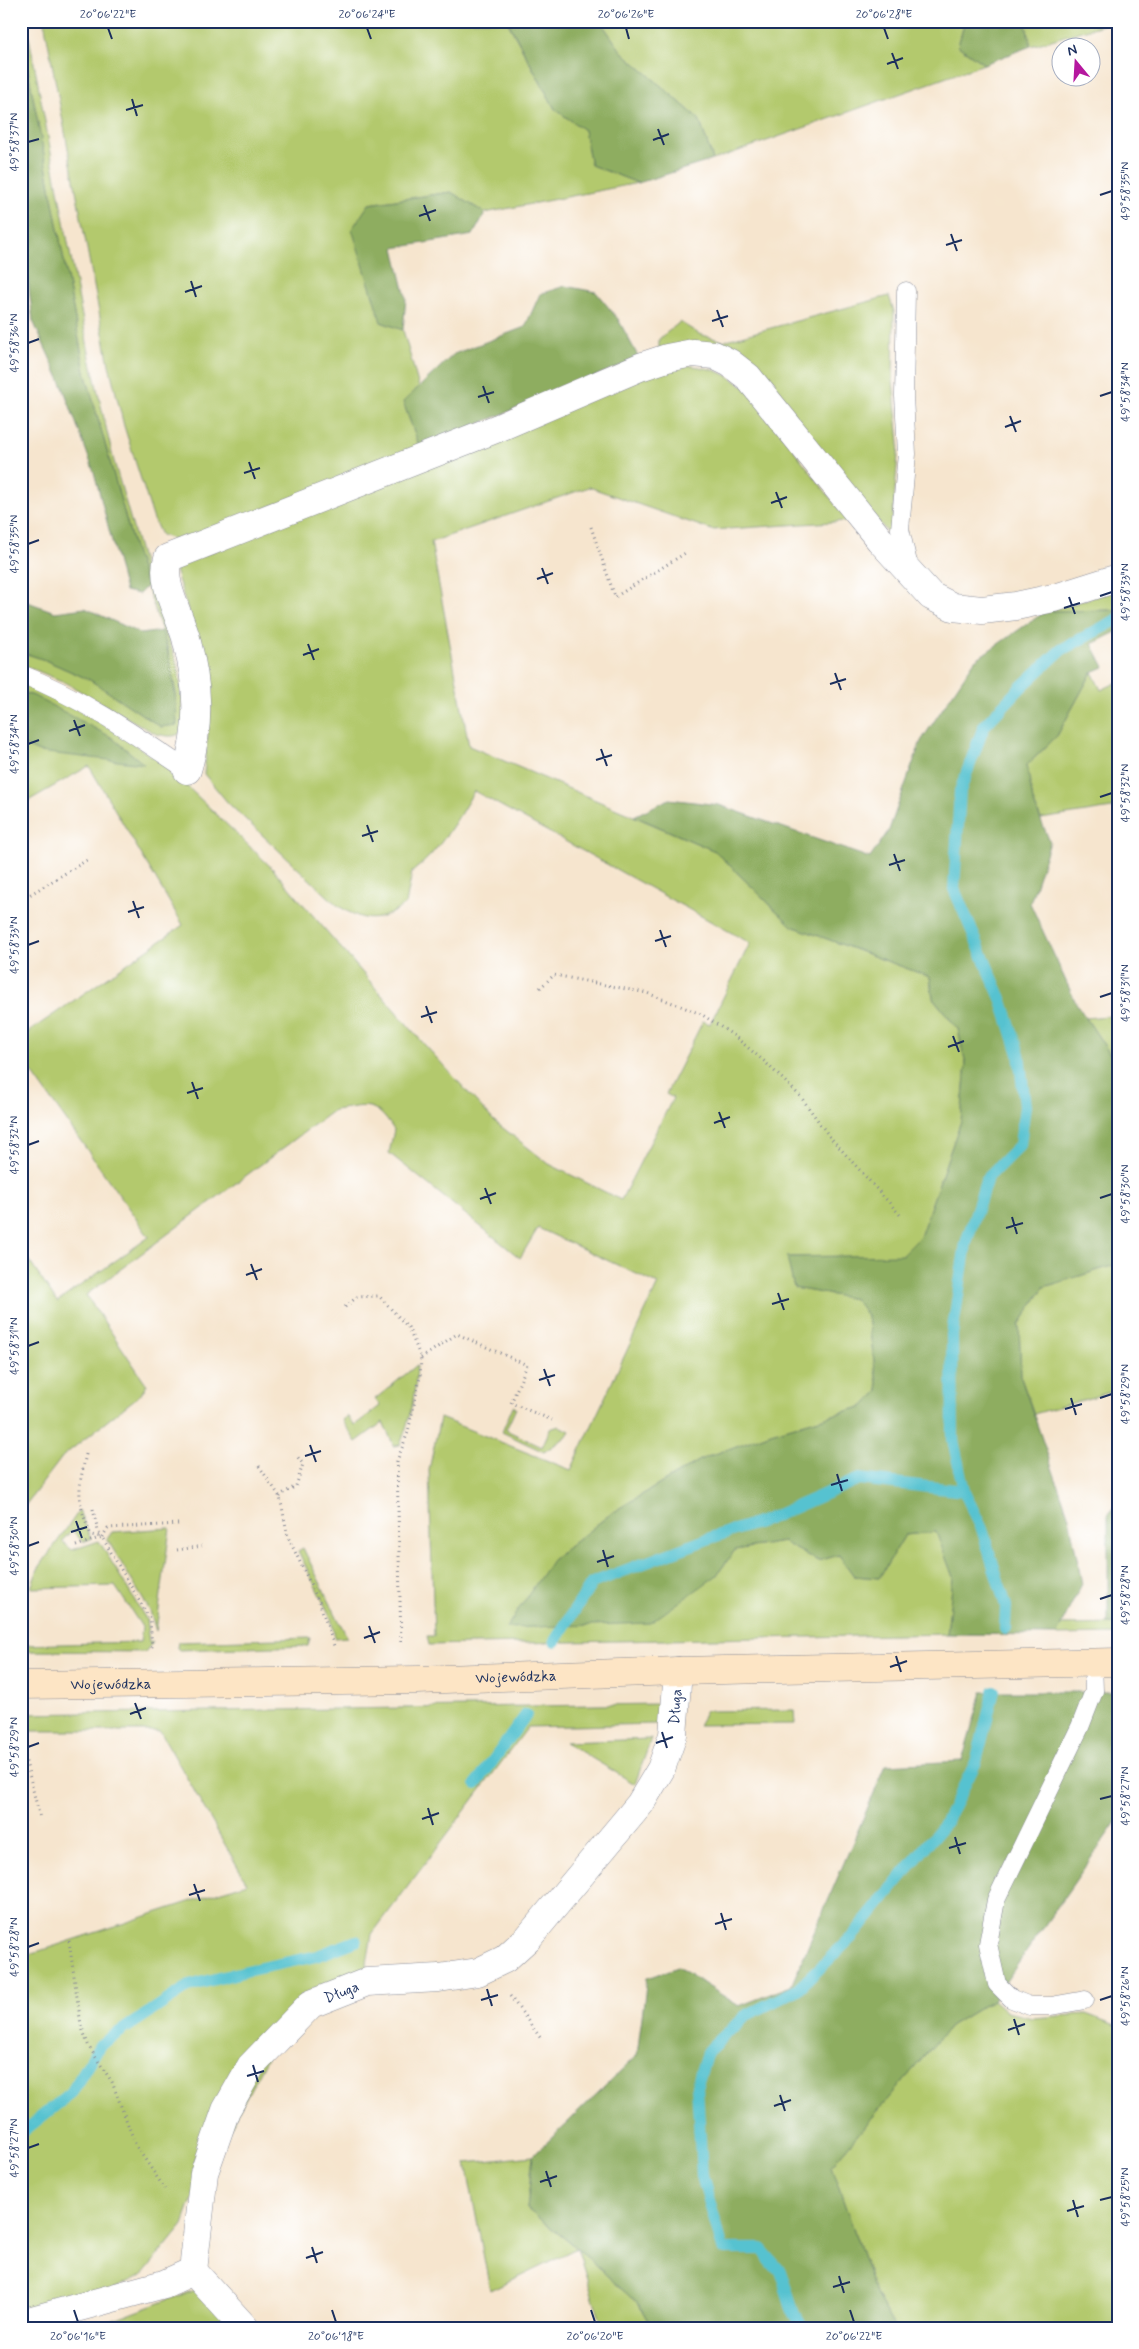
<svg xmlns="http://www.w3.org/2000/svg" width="1139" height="2349" font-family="Mynerve,sans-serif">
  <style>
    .green { fill: #b3c96d; stroke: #677c66 }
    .forest { fill: #8ead60; stroke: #546e5f }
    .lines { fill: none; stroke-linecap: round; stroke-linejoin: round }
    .stream { stroke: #56c2d0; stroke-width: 12 }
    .lane-casing { stroke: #888a96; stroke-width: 19 }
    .street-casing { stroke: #888a96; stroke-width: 29 }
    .secondary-casing { stroke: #888a96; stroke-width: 29 }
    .path { stroke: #888a96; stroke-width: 3; stroke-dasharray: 1 4; stroke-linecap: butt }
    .lane { stroke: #fff; stroke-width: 18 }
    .street { stroke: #fff; stroke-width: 28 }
    .secondary { stroke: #fde5c5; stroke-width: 28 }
    .ticks { fill: none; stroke: #1b2f5e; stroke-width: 2 }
    .labels { text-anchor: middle; stroke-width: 5; stroke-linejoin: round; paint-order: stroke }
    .street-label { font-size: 15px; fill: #1b2f5e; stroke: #fff }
    .neatline { fill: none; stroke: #1b2f5e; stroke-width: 2 }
    .ticks-label { font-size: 12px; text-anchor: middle; fill: #1b2f5e }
  </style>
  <rect width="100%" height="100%" fill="#fff"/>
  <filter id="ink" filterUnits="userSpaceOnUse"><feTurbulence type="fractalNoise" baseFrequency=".02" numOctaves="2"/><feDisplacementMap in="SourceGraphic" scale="10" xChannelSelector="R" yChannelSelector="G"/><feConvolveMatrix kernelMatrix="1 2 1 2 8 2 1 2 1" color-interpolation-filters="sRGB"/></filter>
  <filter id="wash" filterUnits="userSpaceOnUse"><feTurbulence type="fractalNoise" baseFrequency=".0096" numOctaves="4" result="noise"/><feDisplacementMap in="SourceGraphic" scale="20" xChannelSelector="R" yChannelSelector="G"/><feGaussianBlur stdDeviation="1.12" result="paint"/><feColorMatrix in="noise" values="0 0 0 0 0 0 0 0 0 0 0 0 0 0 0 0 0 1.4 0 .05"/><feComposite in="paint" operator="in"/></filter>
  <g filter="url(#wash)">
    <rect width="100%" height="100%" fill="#f6e5ce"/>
    <!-- green -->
    <path class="green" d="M21 21H26L89 353 113 458 147 577 177 664 182 693 184 730C175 739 167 736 156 734L64 682 21 664V652L45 660 90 680 161 727 176 694 168 649 135 551 85 372 21 33Z
      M44 21H510L509 25 555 109 584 130 591 165 638 183 485 213 451 192 369 204 381 322 403 330 419 387 403 402 420 448 191 537 173 539 161 535 154 520 124 426 109 365Z
      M600 21H965L958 46 984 64 713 160 699 119 621 51Z
      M1025 21H1116L1031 46Z
      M889 296 894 311 893 380 899 443 891 537 758 373 659 350V339L680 322 699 334 723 341Z
      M684 365C714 368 725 372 748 390L848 521 712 530 589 487 431 542 469 746 715 851 792 926 930 977 933 998 958 1029 966 1064 961 1121 920 1237 902 1256 788 1257 794 1288 856 1299 868 1317 878 1391 864 1406 771 1433 702 1459 613 1512 552 1560 716 1576 735 1550 783 1542 818 1561 839 1555 854 1576 879 1578 905 1535 937 1532 953 1577 947 1634 429 1645 427 1636H434L429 1470 440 1418 571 1470 658 1284 538 1228 520 1258 389 1153 394 1130C374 1099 367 1106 334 1110L86 1295 147 1385 140 1395 63 1456 21 1511V1249L57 1302 149 1237 21 1057V1037L183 925 89 766 21 805V744L39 752 34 696 21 692V684L69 705 113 730 165 765 272 868 424 1044 494 1121 549 1164 621 1200 673 1098 666 1094 703 1021 710 1024 750 943 474 791C457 820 439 852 412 872L406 904C378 924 365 923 337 905L228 803 204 774 211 700 207 669 174 567 666 368Z
      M1118 590V598L1115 599 1118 610 1046 611Z
      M1092 672 1101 690 1118 682V807L1041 819 1033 801 1027 765 1057 736Z
      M1118 1015V1066L1086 1018Z
      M1118 1264V1390L1034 1414 1021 1378 1019 1325 1044 1287Z
      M417 1365C416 1392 410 1420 400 1445L394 1446 383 1422 356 1442 342 1420 347 1416 355 1425 380 1406 375 1399Z
      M513 1406 516 1408 506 1430 542 1447 550 1429 559 1426 570 1431 566 1437 544 1452 502 1432Z
      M79 1511 91 1539 83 1542 72 1530 62 1541 72 1550 99 1541 146 1619 149 1642H153L145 1652 21 1651V1645L140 1642 142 1627 115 1586 31 1588 38 1569Z
      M170 1528 156 1631 150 1611 107 1539 112 1532Z
      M303 1548 347 1637 335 1638 331 1618 298 1551Z
      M1118 1624V1634L1056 1635 1061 1625Z
      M310 1638 308 1646 179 1650 177 1648 178 1642Z
      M659 1704 656 1724 528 1727 372 1934 366 1969 287 2019 190 2205 183 2225 142 2275 112 2290 21 2313V1957L247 1883 160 1731H21V1714Z
      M794 1710 795 1724 698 1725 706 1711Z
      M651 1739 635 1784 565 1742Z
      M993 2000 1007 2012 1032 2018 1086 2014 1118 2026V2328H896L876 2294 831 2166 950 2026Z
      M533 2156 527 2209 577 2248 639 2305 652 2328H603L577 2248 490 2290 466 2163Z
      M197 2289 233 2328H84L117 2319Z"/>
    <!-- forest -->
    <path class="forest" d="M510 21H600L621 51 699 119 713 160 638 183 591 165 584 130 555 109 509 24Z
      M965 21H1025L1031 46 984 64 958 46Z
      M21 33 85 372 135 551 147 586 139 594 125 591 94 472 63 387 33 321 21 222Z
      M451 192 485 213 473 235 394 248 406 298 403 330 381 322 352 229 369 204Z
      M565 286 596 292 618 319 639 358 420 448 403 402 454 354 525 327 540 294Z
      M25 601 55 612 85 608 141 634 162 631C172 662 176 693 177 725L161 727 90 680 45 660 21 652V602Z
      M1118 610V631L1092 644 1104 667 1092 672 1057 736 1027 765 1033 801 1050 842 1030 903 1076 1003 1118 1066V1264L1044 1287 1019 1325 1021 1378 1069 1517 1082 1584 1056 1635 947 1634 953 1577 936 1532 905 1535 879 1578 854 1576 839 1555 818 1561 783 1542 735 1550 716 1576 650 1623 506 1628 552 1560 613 1512 702 1459 771 1433 864 1406 878 1391 868 1317 855 1299 794 1288 787 1257 902 1255 920 1237 961 1121 966 1064 958 1029 933 998 930 977 792 926 715 851 634 816 669 799 719 805 870 858 889 830 921 741 975 660 1046 611Z
      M21 692 34 696 111 737 144 764 39 752 21 744Z
      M1118 1503V1624H1108V1515Z
      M982 1692H1118V1819L993 2000 950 2026 831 2166 876 2294 896 2328H652L639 2305 577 2248 527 2209 533 2156 637 2055 647 1978 678 1967 739 2006 791 1986 886 1765 962 1761Z"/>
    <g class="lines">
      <!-- stream -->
      <path class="stream" d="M1005 1628 1006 1606 982 1529 964 1491 953 1440 952 1335 966 1243 987 1178 1020 1145 1025 1106 1019 1054 1002 1001 954 889 960 791 984 726 1022 686 1061 650 1118 619
        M555 1641 592 1583 713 1537 766 1520 859 1479 964 1491
        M476 1784 526 1715
        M21 2133 71 2093 100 2045 189 1986 246 1971 317 1956 356 1941
        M803 2328 794 2314 780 2271 761 2249H723L702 2176 697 2085 707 2052 745 2016 797 1990 852 1937 946 1822 976 1762 994 1691"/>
    </g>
  </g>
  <g filter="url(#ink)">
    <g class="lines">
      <defs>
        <path id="lane" d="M906 291 904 396 907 454 900 529 909 567
          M21 674C82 698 134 734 187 770
          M1085 2000 1051 2006H1030L1012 1999 997 1984 988 1944 996 1900 1080 1727 1094 1691 1093 1663"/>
        <g id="street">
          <path d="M187 770C201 724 198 684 186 638 179 613 160 583 168 558L498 428 640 367 667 358 693 353 714 355 730 363 748 377 880 540 931 596 953 607 982 610 1016 606 1058 597 1118 578"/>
          <path id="s1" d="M193 2271 204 2173 226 2110 251 2066 311 2004 367 1982 439 1978 478 1972 505 1959 528 1938 640 1804 661 1769 673 1735 678 1671"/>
          <path d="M193 2271 245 2328"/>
          <path d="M21 2323 164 2284 193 2271"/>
        </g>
        <g id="secondary">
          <path id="s2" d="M21 1685 417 1680 678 1671 1118 1662"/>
        </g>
      </defs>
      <!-- lane casing -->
      <use href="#lane" class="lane-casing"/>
      <!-- street casing -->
      <use href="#street" class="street-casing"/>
      <!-- secondary casing -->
      <use href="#secondary" class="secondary-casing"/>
      <!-- path -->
      <path class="path" d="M591 527 615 597 687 552
        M26 897 87 860
        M540 988 554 975 647 993 701 1014 733 1035 765 1062 801 1097 829 1136 902 1217
        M345 1307 357 1297 379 1296 408 1327 421 1358 420 1377 408 1432 397 1461 401 1646
        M421 1358 457 1334 527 1365 511 1403 552 1420
        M86 1454C78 1490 76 1500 91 1535L101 1537
        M259 1466 280 1497 288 1537 320 1604 334 1646
        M280 1497 282 1494 296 1486 303 1464 296 1455
        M93 1509 98 1531 101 1537
        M102 1537 108 1528 179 1524
        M76 1546 102 1537 150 1619 152 1648
        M177 1550 202 1546
        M21 1727 25 1758 40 1818
        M69 1941 81 2025 89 2047 112 2082 136 2146 165 2189
        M510 1996 542 2040"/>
      <!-- lane -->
      <use href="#lane" class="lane"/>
      <!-- street -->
      <use href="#street" class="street"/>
      <!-- secondary -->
      <use href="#secondary" class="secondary"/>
    </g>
  </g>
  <!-- ticks -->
  <path class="ticks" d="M108 28 112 39M367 28 371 39M626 28 629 39M884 28 888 39M892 53 898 69M887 64 903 58M132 99 137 116M126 110 143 105M658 129 664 145M653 140 669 134M28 142 39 139M1100 195 1112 191M424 205 430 221M419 216 436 210M951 234 957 251M946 245 962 240M191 281 196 297M185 292 202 286M717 310 723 327M712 321 728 316M28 343 39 339M483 386 489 403M1100 396 1112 392M478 397 494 392M1010 416 1016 432M1005 427 1021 421M249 462 255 479M244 473 260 468M776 492 782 508M771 503 787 497M28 544 39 540M542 568 548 584M537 579 553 573M1100 596 1112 592M1069 597 1075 614M1064 608 1080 603M308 644 314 660M303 655 319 649M835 673 841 690M830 684 846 679M74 720 80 736M69 731 85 725M28 744 39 740M601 749 607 766M596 760 612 755M1100 797 1112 793M367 825 373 842M362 836 378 831M894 854 900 871M889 865 905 860M133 901 139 918M128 912 144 907M660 930 666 947M655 941 671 936M28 945 39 941M1100 997 1112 993M426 1006 432 1023M421 1017 437 1012M953 1036 959 1052M948 1047 964 1041M192 1082 198 1099M187 1093 203 1088M719 1112 725 1128M714 1123 730 1117M28 1145 39 1141M485 1188 491 1204M1100 1198 1112 1194M480 1199 496 1193M1012 1217 1017 1234M1006 1228 1023 1223M251 1264 257 1280M246 1275 262 1269M778 1293 784 1310M772 1304 789 1299M28 1346 39 1342M544 1369 550 1386M539 1380 555 1375M1071 1398 1076 1415M1100 1398 1112 1394M1065 1409 1082 1404M310 1445 316 1462M305 1456 321 1451M837 1474 842 1491M831 1485 848 1480M76 1521 82 1538M71 1532 87 1527M28 1546 39 1542M603 1550 608 1567M597 1562 614 1556M1100 1599 1112 1595M369 1626 375 1643M364 1638 380 1632M896 1656 901 1672M890 1667 907 1661M135 1703 141 1719M130 1714 146 1708M662 1732 667 1748M656 1743 673 1737M28 1747 39 1743M1100 1799 1112 1796M428 1808 433 1825M422 1819 439 1813M955 1837 960 1854M949 1848 966 1843M194 1884 200 1901M189 1895 205 1890M721 1913 726 1930M715 1924 732 1919M28 1947 39 1943M487 1989 492 2006M481 2000 498 1995M1100 2000 1112 1996M1014 2019 1019 2035M1008 2030 1025 2024M253 2065 258 2082M247 2076 264 2071M780 2095 785 2111M774 2106 791 2100M28 2148 39 2144M546 2171 551 2187M540 2182 557 2176M1073 2200 1078 2217M1100 2200 1112 2197M1067 2211 1084 2206M312 2247 317 2263M306 2258 323 2252M839 2276 844 2293M833 2287 850 2282M74 2310 78 2322M332 2310 336 2322M591 2310 595 2322M850 2310 854 2322"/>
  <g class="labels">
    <!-- street labels -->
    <g class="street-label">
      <text dy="5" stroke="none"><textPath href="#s2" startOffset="495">Wojewódzka</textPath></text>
      <text dy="5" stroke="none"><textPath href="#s2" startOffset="90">Wojewódzka</textPath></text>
      <text dy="5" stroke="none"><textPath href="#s1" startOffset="815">Długa</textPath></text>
      <text dy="5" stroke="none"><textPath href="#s1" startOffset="335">Długa</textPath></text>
    </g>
  </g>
  <!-- margin -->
  <rect width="1139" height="2349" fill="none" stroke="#fff" stroke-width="55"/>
  <!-- north arrow -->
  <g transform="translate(1076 62) rotate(342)"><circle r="24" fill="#ffffff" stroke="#a4acbf"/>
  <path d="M0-4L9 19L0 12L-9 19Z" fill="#b5179e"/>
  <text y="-8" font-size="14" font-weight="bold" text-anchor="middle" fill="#1b2f5e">N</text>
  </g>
  <rect x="28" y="28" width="1084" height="2294" class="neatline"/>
  <g class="ticks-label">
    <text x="108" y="18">20°06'22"E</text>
    <text x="367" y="18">20°06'24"E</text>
    <text x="626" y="18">20°06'26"E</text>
    <text x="884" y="18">20°06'28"E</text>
    <text transform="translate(14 142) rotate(-90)" y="4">49°58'37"N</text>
    <text transform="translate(1125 191) rotate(-90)" y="4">49°58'35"N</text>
    <text transform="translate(14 343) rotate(-90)" y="4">49°58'36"N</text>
    <text transform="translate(1125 392) rotate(-90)" y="4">49°58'34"N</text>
    <text transform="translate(14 544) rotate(-90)" y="4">49°58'35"N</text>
    <text transform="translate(1125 592) rotate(-90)" y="4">49°58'33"N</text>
    <text transform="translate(14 744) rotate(-90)" y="4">49°58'34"N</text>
    <text transform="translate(1125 793) rotate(-90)" y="4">49°58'32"N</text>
    <text transform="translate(14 945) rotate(-90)" y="4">49°58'33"N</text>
    <text transform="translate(1125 993) rotate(-90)" y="4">49°58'31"N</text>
    <text transform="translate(14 1145) rotate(-90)" y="4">49°58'32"N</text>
    <text transform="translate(1125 1194) rotate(-90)" y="4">49°58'30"N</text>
    <text transform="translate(14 1346) rotate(-90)" y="4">49°58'31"N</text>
    <text transform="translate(1125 1394) rotate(-90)" y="4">49°58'29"N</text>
    <text transform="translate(14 1546) rotate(-90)" y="4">49°58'30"N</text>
    <text transform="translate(1125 1595) rotate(-90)" y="4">49°58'28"N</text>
    <text transform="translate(14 1747) rotate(-90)" y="4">49°58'29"N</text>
    <text transform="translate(1125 1796) rotate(-90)" y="4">49°58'27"N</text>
    <text transform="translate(14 1947) rotate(-90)" y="4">49°58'28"N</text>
    <text transform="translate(1125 1996) rotate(-90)" y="4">49°58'26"N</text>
    <text transform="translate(14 2148) rotate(-90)" y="4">49°58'27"N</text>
    <text transform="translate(1125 2197) rotate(-90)" y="4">49°58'25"N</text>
    <text x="78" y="2340">20°06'16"E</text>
    <text x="336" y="2340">20°06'18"E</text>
    <text x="595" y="2340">20°06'20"E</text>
    <text x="854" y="2340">20°06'22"E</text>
  </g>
</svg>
